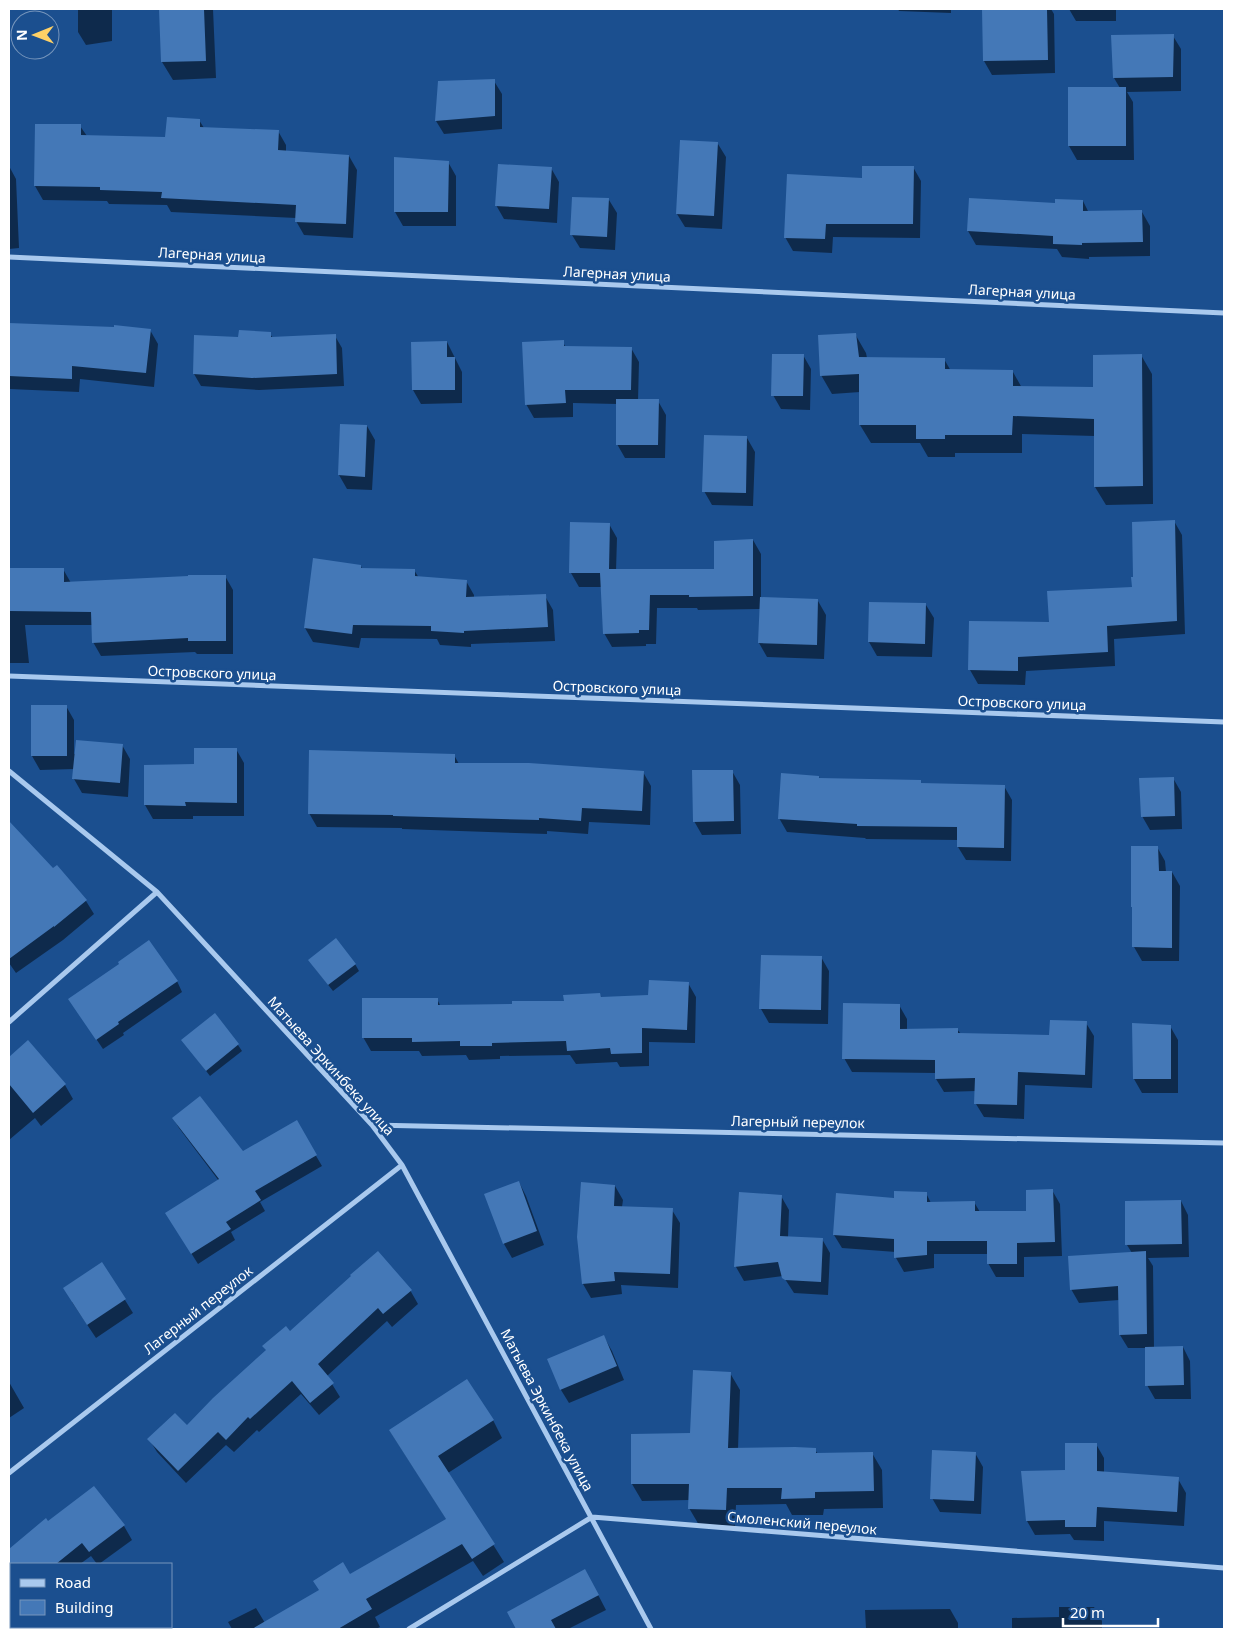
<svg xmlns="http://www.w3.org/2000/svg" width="1233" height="1638" font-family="'Noto Sans',sans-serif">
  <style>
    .shadow { fill: #0007 }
    .building { fill: #4478b7 }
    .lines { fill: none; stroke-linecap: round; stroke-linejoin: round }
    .street { stroke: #a9c9ee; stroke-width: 5 }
    .labels { text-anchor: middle; stroke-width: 5; stroke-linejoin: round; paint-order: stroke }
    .street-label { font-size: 14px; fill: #fff; stroke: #1b4f8f }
  </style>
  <rect width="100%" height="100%" fill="#1b4f8f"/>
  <!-- shadow -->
  <path class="shadow" d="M78 9H112V41L86 45 78 32Z
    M160 9H213L216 78 173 80 162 62Z
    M898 9H951V13L899 11Z
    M983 9H1051L1054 14 1055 73 992 75 984 61Z
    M1069 9H1116V21H1076Z
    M1173 36 1181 49V91L1127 92 1133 102 1134 160H1077L1069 146V88H1120L1114 78Z
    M494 81 502 94V129L444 134 436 121Z
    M199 120 204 128 278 131 286 145V152L349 156 357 170 353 238 304 235 296 221V218L171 212 167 205 109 204 107 201 43 200 35 186 80 126 87 136 167 138Z
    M718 144 726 157 722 229 685 227 677 214Z
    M448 162 456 176V226H403L395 212Z
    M9 166 16 179 19 248 9 249Z
    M913 167 921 181 920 238 833 237 832 253 793 251 785 237 863 179Z
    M551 168 559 182 557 223 504 219 496 205Z
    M609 200 617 213 615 250 580 248 572 235Z
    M1083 201 1089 213 1142 212 1150 226V256L1089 257V259L1062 257 1057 249 976 245 968 231 1056 204Z
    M9 324 150 330 158 344 154 387 80 379 79 392 9 389Z
    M270 334 273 338 335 336 342 348 344 386 259 390 201 386 194 374 239 339Z
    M855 334 866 353 867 358 944 359 951 371 1013 372 1022 388 1095 389 1141 355 1152 374 1153 504 1106 505 1095 487V436L1022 434V453H955V457H928L920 443H871L860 425V392L832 394 821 375Z
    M447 342 462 372V403L421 404 413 390Z
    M563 342 566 348H631L639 362 638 401H658L666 415 665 458H625L617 444V404L573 403V417L534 418 526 404Z
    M803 355 811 369 810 410 781 409 773 395Z
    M367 426 375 440 372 490 347 489 339 475Z
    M747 438 755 452 753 506 712 505 704 491Z
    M1174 521 1182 535 1185 634 1114 639 1115 666 1026 671 1025 685 978 684 970 670V623H1050L1133 588Z
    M609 524 617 538 616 571 715 570 753 540 761 554V598L818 601 826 615 824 659 767 657 759 643 760 609 698 610 697 608H657L656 644H646V646L612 647 604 633 602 587H579L571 573Z
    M361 566 362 569 414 570 419 578 466 581 474 595V598L545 596 553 610 555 641 471 644V647L440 645 437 639 361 638 359 648 313 642 305 628Z
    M9 569H63L71 583 225 576 233 590V654H197L195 652 101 656 93 642 92 625H25L29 663H9Z
    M926 605 934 618 932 657 877 656 869 642Z
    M66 706 74 720V754L122 745 130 759 128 797 82 793 74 779 75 769 40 770 32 756Z
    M236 749 244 763V816H193V819H153L145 805V766L195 765Z
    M454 755 459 764 643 772 651 786 650 825 589 822 588 834 547 831V834L402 829V828L317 827 309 813Z
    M732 771 740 785 741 834 702 835 694 821Z
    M819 777 820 780 920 781 922 785 1004 786 1012 800 1011 861 966 860 958 847V840L866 839 865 838 787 832 779 818Z
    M1173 778 1181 792 1182 829 1150 830 1142 816Z
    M9 823 53 870 86 901 94 914 63 940 16 973 9 963V915L23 904 9 888Z
    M1157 847 1165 861 1166 872H1172L1180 886 1179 961H1142L1134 947V910L1132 907 1133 848Z
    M821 957 829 971 828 1024 769 1023 761 1009Z
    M355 964 359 971 333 991 314 967Z
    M177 981 182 992 123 1033 124 1035 103 1049 70 1000Z
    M688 983 696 997 695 1043 649 1042V1066L620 1067 617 1062 576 1064 570 1055 500 1056V1059L469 1060 466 1055 422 1056 419 1051H371L363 1037 437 999 441 1007 514 1005 565 1002 600 995 602 998 650 997Z
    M899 1005 907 1019V1030L957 1029 961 1034 1051 1037 1086 1023 1094 1036 1092 1088 1025 1085 1024 1119 984 1117 976 1104V1091L944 1092 936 1079V1073L852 1072 844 1058Z
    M1134 1025 1170 1026 1178 1040V1093H1142L1134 1079Z
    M28 1042 65 1085 73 1099 41 1126 35 1118 9 1140V1058Z
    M238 1045 242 1051 210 1076 187 1046Z
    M173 1118 243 1153 296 1122 322 1166 260 1202 265 1211 231 1232 235 1240 198 1264 173 1224 219 1181 179 1128Z
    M519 1182 526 1196 544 1245 512 1258 504 1244 486 1195Z
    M615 1186 623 1200 622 1207 672 1210 680 1223 678 1288 621 1285 622 1294 591 1298 583 1284 578 1237Z
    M1052 1190 1060 1204 1062 1256 1024 1257V1277H996L988 1263V1254H934V1268L904 1272 896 1258V1252L842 1248 834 1235 896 1199 926 1193 931 1203 974 1202 980 1212H1028Z
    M740 1194 781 1196 789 1210 788 1237 822 1239 830 1253 828 1295 794 1293 783 1276 744 1281 736 1267Z
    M1181 1201 1188 1215 1189 1257 1148 1258 1153 1266 1154 1348 1183 1347 1190 1361 1191 1399H1155L1147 1385 1146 1348H1128L1120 1335 1119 1300 1079 1303 1071 1289 1132 1253 1127 1245Z
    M410 1290 418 1304 392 1327 387 1321 327 1376 340 1397 319 1415 301 1394 259 1432 257 1430 234 1452 226 1445 186 1483 157 1452 149 1439 187 1427 290 1333Z
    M125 1300 133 1313 96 1338 72 1302Z
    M604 1337 612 1351 624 1380 569 1403 561 1390 549 1360Z
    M730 1373 740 1390 738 1449 815 1450 818 1454 872 1453 882 1470 883 1508 824 1509 823 1515H792L786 1504 736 1505 735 1526 699 1525 689 1508V1500L642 1501 632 1484 692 1434Z
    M9 1382 24 1408 9 1418Z
    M493 1420 502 1438 448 1473 504 1562 483 1576 473 1561 375 1617 380 1627 376 1629H232L228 1622 256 1608 265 1623 447 1520 390 1431Z
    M1096 1444 1104 1458V1473L1178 1479 1186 1493 1184 1526 1104 1521V1541L1074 1540 1070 1534 1035 1535 1027 1521Z
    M975 1453 983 1467 981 1514 940 1512 932 1498Z
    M48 1523 124 1526 132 1540 99 1564H97L91 1556 80 1564H11V1618L9 1620V1559L31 1544Z
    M593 1585 606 1610 568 1629H517L508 1612Z
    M1059 1607H1094L1102 1621V1629H1012V1618L1059 1617Z
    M950 1609 958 1623V1629H866L865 1610Z"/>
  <!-- building -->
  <path class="building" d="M159 9H204L206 61 161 62Z
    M982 9H1047L1048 60 983 61Z
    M1174 34 1173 77 1113 78 1111 35Z
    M495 79V116L435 121 438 81Z
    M1068 87H1126V146H1068Z
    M167 117 200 119V127L279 130 278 150 349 155 346 224 295 222 296 205 161 198 162 192 100 190V187L34 186 35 124H81V135L165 137Z
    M680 140 718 142 714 216 676 214Z
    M394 157 449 161 448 212H394Z
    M498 164 552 167 549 209 495 206Z
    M862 166H914L913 224H826L825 239 784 238 787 174 862 178Z
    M572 197 609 198 607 237 570 235Z
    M969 198 1055 203V199L1083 200V211L1142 210 1143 242 1082 243V245L1053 244V236L967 231Z
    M9 323 114 327V325L151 329 146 373 72 366V379L9 376Z
    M239 330 271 332V337L336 334 337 374 252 378 193 374 194 335 238 337Z
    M856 333 859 357 945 358V369L1013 370V386L1093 387V355L1142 354 1143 486 1094 487V419L1013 416 1012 435H945V439H916V425H859V374L820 376 818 335Z
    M564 340V346L632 347 631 390H565L566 403 525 405 522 342Z
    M447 341V357H455V390H412L411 342Z
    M772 354H804L803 396H771Z
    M616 399H659L658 445H616Z
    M340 424 367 425 365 477 338 475Z
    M704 435 747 436 746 493 702 492Z
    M1175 520 1177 621 1107 626 1108 652 1018 657V671L968 670 969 621 1049 622 1047 591 1132 587 1131 577H1133L1132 522Z
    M570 522 610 523 609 569H714V541L753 539V596L689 597V595H650L649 630H639V633L603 634 600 573H569Z
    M313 558 361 565V568L415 569V576L467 580 466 597 546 594 548 627 464 631V633L431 631V626L353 625 352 634 304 628Z
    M9 568H64V582L188 576V575H226V641H188V638L92 643 91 612 9 611Z
    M760 597 818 599 817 645 758 643Z
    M869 602 926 603 925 644 868 642Z
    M31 705H67V756H31Z
    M76 740 123 744 120 783 72 779Z
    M194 748H237V803L185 802 186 806 144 805V765L194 764Z
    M309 750 455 754V763H529L644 771 642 811 582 808 581 821 539 818V820L393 816V815L308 814Z
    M692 770H733L734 821 693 822Z
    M781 773 819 776V778L921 780V783L1005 785 1004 848 957 847V827L857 826V824L778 819Z
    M1174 777 1175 816 1141 817 1139 778Z
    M9 821 53 868 57 865 87 900 54 927V926L9 959Z
    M1131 846H1158L1159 871H1172V948L1132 947V907H1131Z
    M336 938 356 964 328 985 308 960Z
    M149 940 178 981 118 1022 119 1024 96 1040 68 999 119 964 118 962Z
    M761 955 822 956 821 1010 759 1009Z
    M649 980 689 982 687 1030 642 1028V1053L611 1054 610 1048 567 1051 566 1041 492 1043V1046H460V1041L412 1042V1038H362V998H438V1005L512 1004V1001H564L563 995 600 993 601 997 648 995Z
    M843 1003 900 1004V1029L958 1028V1033L1049 1035 1050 1020 1087 1021 1085 1075 1018 1072 1017 1105 974 1104 975 1078 935 1079V1060L842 1059Z
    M215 1013 239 1044 206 1071 181 1040Z
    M1132 1023 1171 1025V1079H1133Z
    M28 1040 66 1084 33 1113 9 1084V1057Z
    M200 1096 243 1151 297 1120 317 1155 255 1191 261 1200 226 1222 231 1229 191 1254 165 1213 219 1179 172 1118Z
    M519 1181 537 1231 503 1244 484 1194Z
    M581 1182 615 1185 614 1206 673 1208 670 1274 614 1272 615 1281 582 1284 577 1237Z
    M1053 1189 1055 1242 1017 1243V1264H987V1241H927V1255L894 1258V1239L833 1235 836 1193 894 1198V1191L927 1192V1202L975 1201V1211H1026V1190Z
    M739 1192 782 1195 780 1236 823 1238 821 1282 785 1280 782 1278 778 1262 734 1267Z
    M1181 1200 1182 1244 1125 1245V1201Z
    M378 1251 412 1290 383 1314 378 1308 318 1364 334 1383 310 1403 292 1381 250 1419 248 1417 226 1440 218 1432 178 1471 147 1439 175 1413 187 1425 213 1398 266 1350 262 1346 286 1326 290 1331 351 1276 350 1275Z
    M1146 1251 1147 1334 1119 1335 1118 1286 1070 1290 1068 1256Z
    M102 1262 126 1299 87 1325 63 1288Z
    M604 1335 617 1366 560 1390 547 1359Z
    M1183 1346 1184 1385 1145 1386V1347Z
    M693 1370 731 1372 728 1448 795 1447 816 1448V1453L873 1452 874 1491 815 1492V1498L781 1499 782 1488H727L726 1510 688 1509 689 1484H631V1434L690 1433Z
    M467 1379 494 1420 438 1456 495 1544 472 1559 462 1544 366 1599 372 1609 338 1629H252L319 1590 313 1581 343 1562 350 1574 446 1519 389 1430Z
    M1065 1443H1097V1471L1179 1477 1177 1512 1097 1507 1096 1527H1065V1520L1026 1521 1021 1471 1065 1470Z
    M932 1450 976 1452 974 1501 930 1499Z
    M94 1486 125 1525 89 1552 82 1543 56 1564H9V1549L46 1518 48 1521Z
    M585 1569 599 1595 551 1620 556 1629H516L507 1612Z"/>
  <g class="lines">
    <!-- street -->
    <path class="street" d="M9 257 1224 313
      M9 676 1224 722
      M9 771 157 892 372 1125 402 1165 651 1629
      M9 1022 157 892
      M372 1125 1224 1143
      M9 1473 402 1165
      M409 1629 592 1517 1224 1568"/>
  </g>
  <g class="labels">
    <!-- street labels -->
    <g class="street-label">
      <text transform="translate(212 255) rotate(3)" y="5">Лагерная улица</text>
      <text transform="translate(617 274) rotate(3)" y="5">Лагерная улица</text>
      <text transform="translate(1022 292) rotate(3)" y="5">Лагерная улица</text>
      <text transform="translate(212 673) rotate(2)" y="5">Островского улица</text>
      <text transform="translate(617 688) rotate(2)" y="5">Островского улица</text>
      <text transform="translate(1022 703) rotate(2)" y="5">Островского улица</text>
      <text transform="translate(331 1066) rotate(48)" y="5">Матыева Эркинбека улица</text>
      <text transform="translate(798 1122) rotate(1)" y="5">Лагерный переулок</text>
      <text transform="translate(198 1310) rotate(-38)" y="5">Лагерный переулок</text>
      <text transform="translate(547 1410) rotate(62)" y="5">Матыева Эркинбека улица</text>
      <text transform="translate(802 1523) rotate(5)" y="5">Смоленский переулок</text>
    </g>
  </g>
  <!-- border -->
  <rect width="1233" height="1638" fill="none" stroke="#ffffff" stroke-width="20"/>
  <!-- legend -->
  <rect x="10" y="1563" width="162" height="65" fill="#1b4f8f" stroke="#7695bc"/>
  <rect x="20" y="1579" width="25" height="8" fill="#a9c9ee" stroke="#7695bc"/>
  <text x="55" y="1588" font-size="15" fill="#ffffff">Road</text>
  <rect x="20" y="1600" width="25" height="15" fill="#4478b7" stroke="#7695bc"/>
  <text x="55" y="1613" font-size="15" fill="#ffffff">Building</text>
  <!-- north arrow -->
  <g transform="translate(35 35) rotate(269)"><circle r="24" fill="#1b4f8f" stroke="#7695bc"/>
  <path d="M0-4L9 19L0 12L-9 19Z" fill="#ffd166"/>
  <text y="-8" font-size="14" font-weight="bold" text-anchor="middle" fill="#ffffff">N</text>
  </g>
  <!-- scale -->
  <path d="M1063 1618v8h95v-8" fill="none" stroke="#ffffff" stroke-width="2.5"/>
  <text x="1070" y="1618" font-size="15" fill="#ffffff" stroke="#1b4f8f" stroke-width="4" paint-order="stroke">20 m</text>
</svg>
